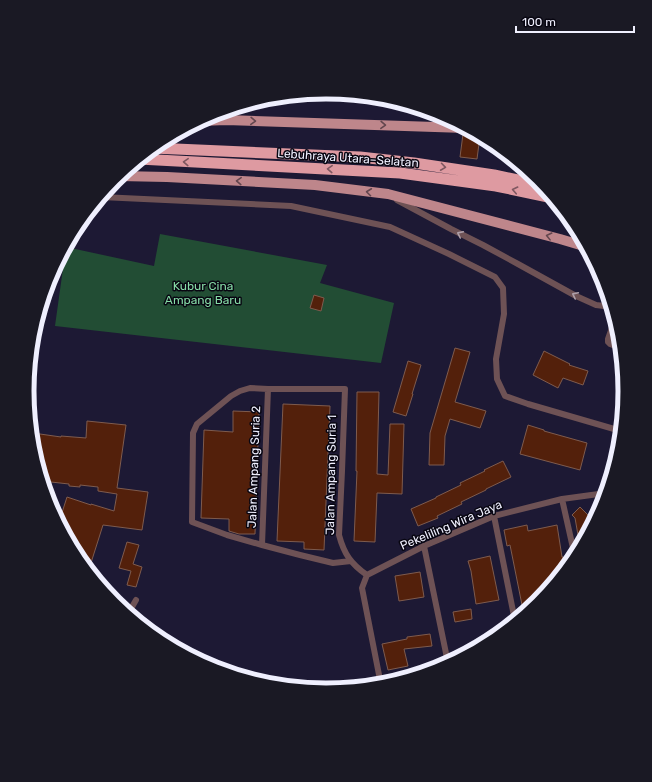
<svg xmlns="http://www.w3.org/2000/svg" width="652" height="782" font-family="Rubik,sans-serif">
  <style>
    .green { fill: #224d34 }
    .building { fill: #53200b; stroke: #7e5b4e }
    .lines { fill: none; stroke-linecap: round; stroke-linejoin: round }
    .street { stroke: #6e5255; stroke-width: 6 }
    .primary { stroke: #be868b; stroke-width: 10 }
    .highway { stroke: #de9aa1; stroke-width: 11 }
    .oneway { stroke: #63464e }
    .oneway2 { stroke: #7e5760 }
    .oneway3 { stroke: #aea0aa }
    .labels { text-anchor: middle; stroke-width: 3; stroke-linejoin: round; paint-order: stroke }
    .street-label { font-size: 12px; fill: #efeffe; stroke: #080611 }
    .park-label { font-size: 12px; fill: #86dca7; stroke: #080611 }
    .rim { fill: none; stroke: #efeffe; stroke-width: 5 }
  </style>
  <rect width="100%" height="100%" fill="#1d1934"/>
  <!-- green -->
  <path class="green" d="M160 234 327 265 320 283 394 303 381 363 55 326 66 247 154 266Z"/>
  <!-- building -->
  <path class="building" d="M471 131 480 136 477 159 460 157 463 134H468Z
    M314 295 324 298 321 311 310 308Z
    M455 348 470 352 455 402 486 411 480 428 450 419 445 436 444 465H429L430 433Z
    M544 351 570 364 569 365 588 371 583 385 563 378 558 388 533 375Z
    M408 361 421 365 412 394H413L406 416 393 412Z
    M357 392H379L377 474 388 475 390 424H404L402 494 377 493 375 542 354 541 357 471H356Z
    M283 404 330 406 324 550 304 549V542L277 541Z
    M233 411 259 412 255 534H239L229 531V519L201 518 204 430 233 432Z
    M87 421 126 425 117 488 148 492 142 530 103 525 90 566 83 564 77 557 59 522 67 497 91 505V504L114 511 117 494 98 491V487L80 485V487L69 486V484L42 481 33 449 32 441 33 433 61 437V436L86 438Z
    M528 425 544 430V431L587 443 580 470 520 454Z
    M503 461 511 477 486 489V490L461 502 462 504 437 516 438 518 418 526 411 509 436 498V497L461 485 460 483 485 471 484 470Z
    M580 507 594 521 584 539 583 534 578 535 575 518 572 515Z
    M527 525 528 531 557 525 562 557H563L566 568 537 603 529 609 523 610 510 545 507 546 504 530Z
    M127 542 139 545 133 564 142 567 136 587 127 585 131 571 119 568Z
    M490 556 499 600 476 604 471 571 468 561Z
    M420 572 424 597 399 601 395 576Z
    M471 609 472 619 455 622 453 612Z
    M430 634 432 646 404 649 408 666 388 670 382 644 407 639V637Z"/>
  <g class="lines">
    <!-- street -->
    <path class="street" d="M101 197 291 206 390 227 449 254 495 277 503 288 504 314 496 359 497 379 505 396 528 404 621 431
      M397 200 451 229 483 245 518 264 576 296 596 305 604 306H611
      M615 319 608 339V342L610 344 621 348
      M562 499 575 557
      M494 516 515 621
      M262 545 268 389
      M424 546 448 663
      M351 561 333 563 300 555 262 545 227 535 192 522 193 433 197 424 231 396 240 391 250 388 268 389H345L342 471 339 535C344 554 351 564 367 575
      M128 614 136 600
      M381 685 362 588 367 575 424 546 494 516 562 499 606 493"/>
    <!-- primary -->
    <path class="primary" d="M200 121 226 120 465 128
      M119 176 167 177 315 185 388 194 560 239 587 247"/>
    <!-- highway -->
    <path class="highway" d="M153 148 360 157 414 163 494 175 542 185
      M139 159 400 173 496 186 553 198"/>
  </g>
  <!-- one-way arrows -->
  <defs><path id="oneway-chevron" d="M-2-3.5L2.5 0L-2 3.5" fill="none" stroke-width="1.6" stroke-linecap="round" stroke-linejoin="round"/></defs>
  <g class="oneway">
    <use href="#oneway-chevron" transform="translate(253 121) rotate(2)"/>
    <use href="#oneway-chevron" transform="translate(383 125) rotate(2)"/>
    <use href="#oneway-chevron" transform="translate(239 181) rotate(-177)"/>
    <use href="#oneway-chevron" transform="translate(369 192) rotate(-173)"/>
    <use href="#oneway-chevron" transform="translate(549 236) rotate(-166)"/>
  </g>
  <g class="oneway2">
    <use href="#oneway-chevron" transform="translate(186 162) rotate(-177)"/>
    <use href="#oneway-chevron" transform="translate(443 167) rotate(8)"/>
    <use href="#oneway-chevron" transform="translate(330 169) rotate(-177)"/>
    <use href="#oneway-chevron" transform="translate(515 190) rotate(-168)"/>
  </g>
  <g class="oneway3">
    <use href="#oneway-chevron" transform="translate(460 234) rotate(-154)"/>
    <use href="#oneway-chevron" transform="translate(575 295) rotate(-153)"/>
  </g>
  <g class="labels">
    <!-- street labels -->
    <g class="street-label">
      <text transform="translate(348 158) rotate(4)" y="4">Lebuhraya Utara–Selatan</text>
      <text transform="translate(254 467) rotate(-88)" y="4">Jalan Ampang Suria 2</text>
      <text transform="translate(331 475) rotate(-89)" y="4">Jalan Ampang Suria 1</text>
      <text transform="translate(451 525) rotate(-23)" y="4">Pekeliling Wira Jaya</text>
    </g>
    <!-- park labels -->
    <g class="park-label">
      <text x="203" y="290">Kubur Cina<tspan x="203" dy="14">Ampang Baru</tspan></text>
    </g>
  </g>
  <!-- crop -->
  <path d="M0 0H652V782H0ZM34 391a292 292 0 1 1 584 0a292 292 0 1 1-584 0Z" fill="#1a1924" fill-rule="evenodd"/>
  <path class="rim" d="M34 391a292 292 0 1 1 584 0a292 292 0 1 1-584 0Z"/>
  <!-- scale -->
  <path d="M516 26v6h118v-6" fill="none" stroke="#efeffe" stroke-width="2"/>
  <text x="522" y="26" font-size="12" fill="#efeffe" stroke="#080611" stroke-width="3" paint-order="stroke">100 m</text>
</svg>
